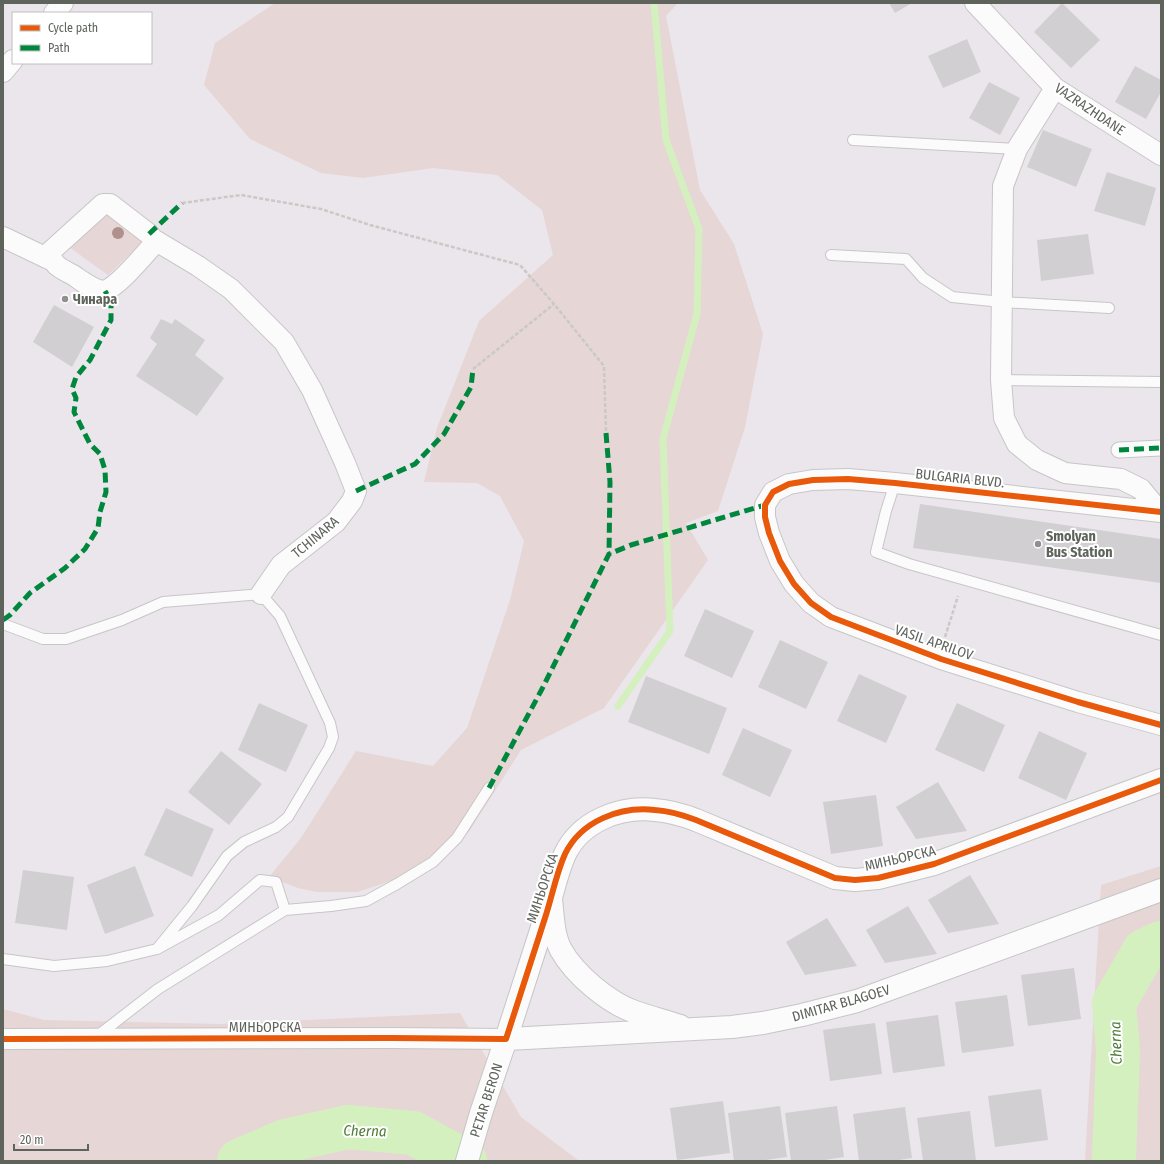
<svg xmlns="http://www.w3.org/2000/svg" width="1164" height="1164" font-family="'Fira Sans Condensed',sans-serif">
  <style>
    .green { fill: #e6d6d5 }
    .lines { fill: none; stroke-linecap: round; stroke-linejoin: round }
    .stream { stroke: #d5f0bf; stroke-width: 7 }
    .river { stroke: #d5f0bf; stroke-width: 44 }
    .building { fill: #d1cfd2 }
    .service-casing { stroke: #c7c6c6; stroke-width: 12 }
    .pedestrian-casing { stroke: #c7c6c6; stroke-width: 17 }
    .minor-casing { stroke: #c7c6c6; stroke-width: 22 }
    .tertiary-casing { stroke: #c7c6c6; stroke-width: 24 }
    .secondary-casing { stroke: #c6c6c6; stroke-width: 24 }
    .path { stroke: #cac9c6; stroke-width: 2.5; stroke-dasharray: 4 2; stroke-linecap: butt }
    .service { stroke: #fcfbfc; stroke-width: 10 }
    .pedestrian { stroke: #fcfbfc; stroke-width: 15 }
    .minor { stroke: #fcfbfc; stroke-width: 20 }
    .tertiary { stroke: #fcfbfc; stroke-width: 22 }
    .secondary { stroke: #fcfbfc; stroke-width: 22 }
    .quiet { stroke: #00873e; stroke-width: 5; stroke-dasharray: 10 5; stroke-linecap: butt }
    .cycleway-casing { stroke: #fff; stroke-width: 8 }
    .cycleway { stroke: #e8590c; stroke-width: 6 }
    .tree { fill: #b0908c }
    .poi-dot { fill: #8f918e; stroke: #fff; stroke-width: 1.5 }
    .labels { text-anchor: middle; stroke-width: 4; stroke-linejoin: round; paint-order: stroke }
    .street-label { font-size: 14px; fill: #5e635c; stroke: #fff }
    .poi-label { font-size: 14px; font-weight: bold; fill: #5e635c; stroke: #fff; text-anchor: start }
    .water-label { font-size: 15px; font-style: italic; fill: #517c3b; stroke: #fff }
  </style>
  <rect width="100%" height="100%" fill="#ebe6eb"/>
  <!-- green -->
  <path class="green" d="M275 3H678L666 16 700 190 734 244 763 334 745 427 718 511 686 523 708 560 604 708 521 750 468 833 438 854 403 877 357 892H317L298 888 269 877 301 838 356 751 433 766 467 728 510 600 524 541 500 496 477 483 424 482 437 428 479 321 553 255 542 210 497 175 433 168 363 178 321 173 250 139 204 85 215 43Z
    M110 210 146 239 108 275 69 247Z
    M1161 866V1161H1085L1101 885Z
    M3 1009 44 1020 220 1024 460 1013 521 1117 579 1161H3Z"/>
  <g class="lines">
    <!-- stream -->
    <path class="stream" d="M618 706 670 631 663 439 697 314 699 229 666 140 654 3"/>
    <!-- river -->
    <path class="river" d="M239 1161 285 1141 348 1127 413 1133 465 1161
      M1114 1161 1118 1051 1114 1003 1144 951 1161 943"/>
  </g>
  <!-- building -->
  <path class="building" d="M889 3H912L895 13Z
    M1062 3 1100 40 1071 68 1034 32Z
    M967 39 981 72 943 88 928 56Z
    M1135 66 1161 80V92L1146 119 1115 102Z
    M989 82 1020 98 1000 135 969 118Z
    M1043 130 1092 149 1076 187 1027 167Z
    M1107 172 1156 188 1145 226 1094 211Z
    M1088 234 1094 274 1041 281 1037 240Z
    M54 305 94 327 72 367 33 342Z
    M161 319 172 324 175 319 205 340 195 355 224 378 197 416 136 376 157 344 150 338Z
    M920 504 1161 539V583L913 548Z
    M705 609 754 631 732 678 684 656Z
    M780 640 828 662 806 709 758 687Z
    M859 674 907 696 886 743 837 721Z
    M646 676 727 708 709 754 628 722Z
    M259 703 308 725 286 772 238 750Z
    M957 703 1005 725 984 772 935 750Z
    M743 728 792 750 770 797 722 775Z
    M1039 731 1087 753 1066 800 1018 778Z
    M221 751 262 784 229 825 188 792Z
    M938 782 967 831 916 839 896 807Z
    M876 795 883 846 831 854 823 802Z
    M166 808 214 829 192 877 144 855Z
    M135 866 154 916 105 934 87 885Z
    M23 870 74 877 67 930 15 923Z
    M970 875 999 924 948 933 928 900Z
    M908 906 937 954 885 963 866 930Z
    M827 918 857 966 805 975 786 942Z
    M1074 968 1081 1019 1028 1026 1021 975Z
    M1007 995 1014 1046 962 1053 955 1002Z
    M938 1015 945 1066 893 1073 886 1022Z
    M875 1023 882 1074 830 1081 823 1030Z
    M1041 1089 1048 1140 995 1147 988 1096Z
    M723 1101 730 1153 677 1160 670 1108Z
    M780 1106 787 1157 759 1161H734L728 1113Z
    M837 1106 844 1157 818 1161H791L785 1113Z
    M905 1107 912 1158 892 1161H859L853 1114Z
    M970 1111 976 1161H923L917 1118Z"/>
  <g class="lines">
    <defs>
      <path id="service" d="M853 140 1017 149
        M831 255 906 259 923 278 952 297 1002 302 1109 308
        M1001 380 1161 382
        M895 483 886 511 876 552 909 564 1161 635
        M3 624 43 639H66L122 620 163 602 261 594 280 616 330 723 333 737 329 748 288 817 276 827 244 842 227 856 192 906 157 949
        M3 959 54 966 107 961 157 949 219 915 260 880 276 882 285 910 331 906 366 901 397 884 433 862 457 838 489 788
        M96 1037 158 989 285 910"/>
      <path id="pedestrian" d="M1119 450 1161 448"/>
      <path id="minor" d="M975 3 1055 88 1161 155
        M54 13 63 3
        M3 72 13 60
        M1055 88 1017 149 1003 186 1001 380 1004 418 1017 444 1037 460 1065 473 1121 479 1141 489 1160 512
        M103 204H110L149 234 153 239V245C145 254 114 291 103 291 93 290 82 281 73 275 62 269 52 266 50 252Z
        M3 237 51 260
        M153 239 198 266 231 289 284 342 312 390 345 463 356 491 352 501 336 522 281 565 261 594
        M1161 512 895 483 848 479 813 480 789 484 773 492 765 505V517L769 533 780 561 794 584 811 603 831 617 941 659 1078 702 1161 725
        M3 1039 391 1038 506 1039"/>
      <path id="tertiary" d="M506 1039C519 999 532 958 545 918 552 897 556 874 565 854 581 821 620 806 655 810 669 811 683 815 696 820L835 878 855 880 878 878 934 864 1161 780"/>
      <path id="secondary" d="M551 899C553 916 553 935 561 950 575 975 609 1003 635 1012 650 1017 665 1021 680 1026
        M467 1161 481 1113 506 1039 732 1027 763 1023 802 1015 857 1001 1161 890"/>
    </defs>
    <!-- service casing -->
    <use href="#service" class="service-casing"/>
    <!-- pedestrian casing -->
    <use href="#pedestrian" class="pedestrian-casing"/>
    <!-- minor casing -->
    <use href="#minor" class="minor-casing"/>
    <!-- tertiary casing -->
    <use href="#tertiary" class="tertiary-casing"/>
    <!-- secondary casing -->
    <use href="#secondary" class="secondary-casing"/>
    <!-- path -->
    <path class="path" d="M182 203 241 195 321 209 370 225 520 265 554 304 604 366 606 433
      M473 369 554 304
      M945 637 958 596"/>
    <!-- service -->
    <use href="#service" class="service"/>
    <!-- pedestrian -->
    <use href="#pedestrian" class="pedestrian"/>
    <!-- minor -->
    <use href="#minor" class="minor"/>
    <!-- tertiary -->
    <use href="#tertiary" class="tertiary"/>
    <!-- secondary -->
    <use href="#secondary" class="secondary"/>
    <!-- quiet -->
    <path class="quiet" d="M149 234 182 203
      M606 433 610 482 609 554
      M1119 450 1161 448
      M356 491 415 464 444 434 471 387 473 369
      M3 620 10 615 30 593 65 568 85 549 98 528 100 512 106 492 105 470 100 454 90 444 74 412 76 398 72 389 76 377 90 360 111 320V301L105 291
      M489 788 542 689 609 554 631 545 765 505"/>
    <defs>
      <path id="cycleway" d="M1161 512 895 483 848 479 813 480 789 484 773 492 765 505V517L769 533 780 561 794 584 811 603 831 617 941 659 1078 702 1161 725
        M3 1039 391 1038 506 1039C519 999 532 958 545 918 552 897 556 874 565 854 581 821 620 806 655 810 669 811 683 815 696 820L835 878 855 880 878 878 934 864 1161 780"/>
    </defs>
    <!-- cycleway casing -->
    <use href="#cycleway" class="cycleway-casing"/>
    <!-- cycleway -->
    <use href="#cycleway" class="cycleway"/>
  </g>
  <!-- trees -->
  <circle class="tree" cx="118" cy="233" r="6"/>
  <!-- markers -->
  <g class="poi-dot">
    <circle cx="65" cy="299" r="4"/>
    <circle cx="1038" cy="544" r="4"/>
  </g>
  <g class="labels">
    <!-- street labels -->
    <g class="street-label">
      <text transform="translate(1090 109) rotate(34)" y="5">VAZRAZHDANE</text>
      <text transform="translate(960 478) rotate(6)" y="5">BULGARIA BLVD.</text>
      <text transform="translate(315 537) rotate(-40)" y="5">TCHINARA</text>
      <text transform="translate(934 642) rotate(19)" y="5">VASIL APRILOV</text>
      <text transform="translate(900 858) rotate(-13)" y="5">МИНЬОРСКА</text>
      <text transform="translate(542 888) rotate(-72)" y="5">МИНЬОРСКА</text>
      <text transform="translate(841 1003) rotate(-16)" y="5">DIMITAR BLAGOEV</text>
      <text x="265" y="1032">МИНЬОРСКА</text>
      <text transform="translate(486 1100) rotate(-72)" y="5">PETAR BERON</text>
    </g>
    <!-- poi labels -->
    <g class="poi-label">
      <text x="73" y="304">Чинара</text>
      <text x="1046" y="541">Smolyan<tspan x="1046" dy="16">Bus Station</tspan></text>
    </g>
    <!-- water labels -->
    <g class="water-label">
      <text transform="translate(1116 1043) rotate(-92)" y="5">Cherna</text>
      <text transform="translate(365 1131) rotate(1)" y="5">Cherna</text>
    </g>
  </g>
  <!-- border -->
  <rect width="1164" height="1164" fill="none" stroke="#5e635c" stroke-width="8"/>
  <!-- legend -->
  <rect x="12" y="12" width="140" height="52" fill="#ffffff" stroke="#bfc1be"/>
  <rect x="20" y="25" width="20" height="6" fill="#e8590c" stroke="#bfc1be"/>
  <text x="48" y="32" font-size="12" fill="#5e635c">Cycle path</text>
  <rect x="20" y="45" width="20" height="6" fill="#00873e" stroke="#bfc1be"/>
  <text x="48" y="52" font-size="12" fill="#5e635c">Path</text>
  <!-- scale -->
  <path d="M14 1144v6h74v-6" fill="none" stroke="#5e635c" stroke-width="2"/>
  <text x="20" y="1144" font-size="12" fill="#5e635c" stroke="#ffffff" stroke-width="3" paint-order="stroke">20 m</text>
</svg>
